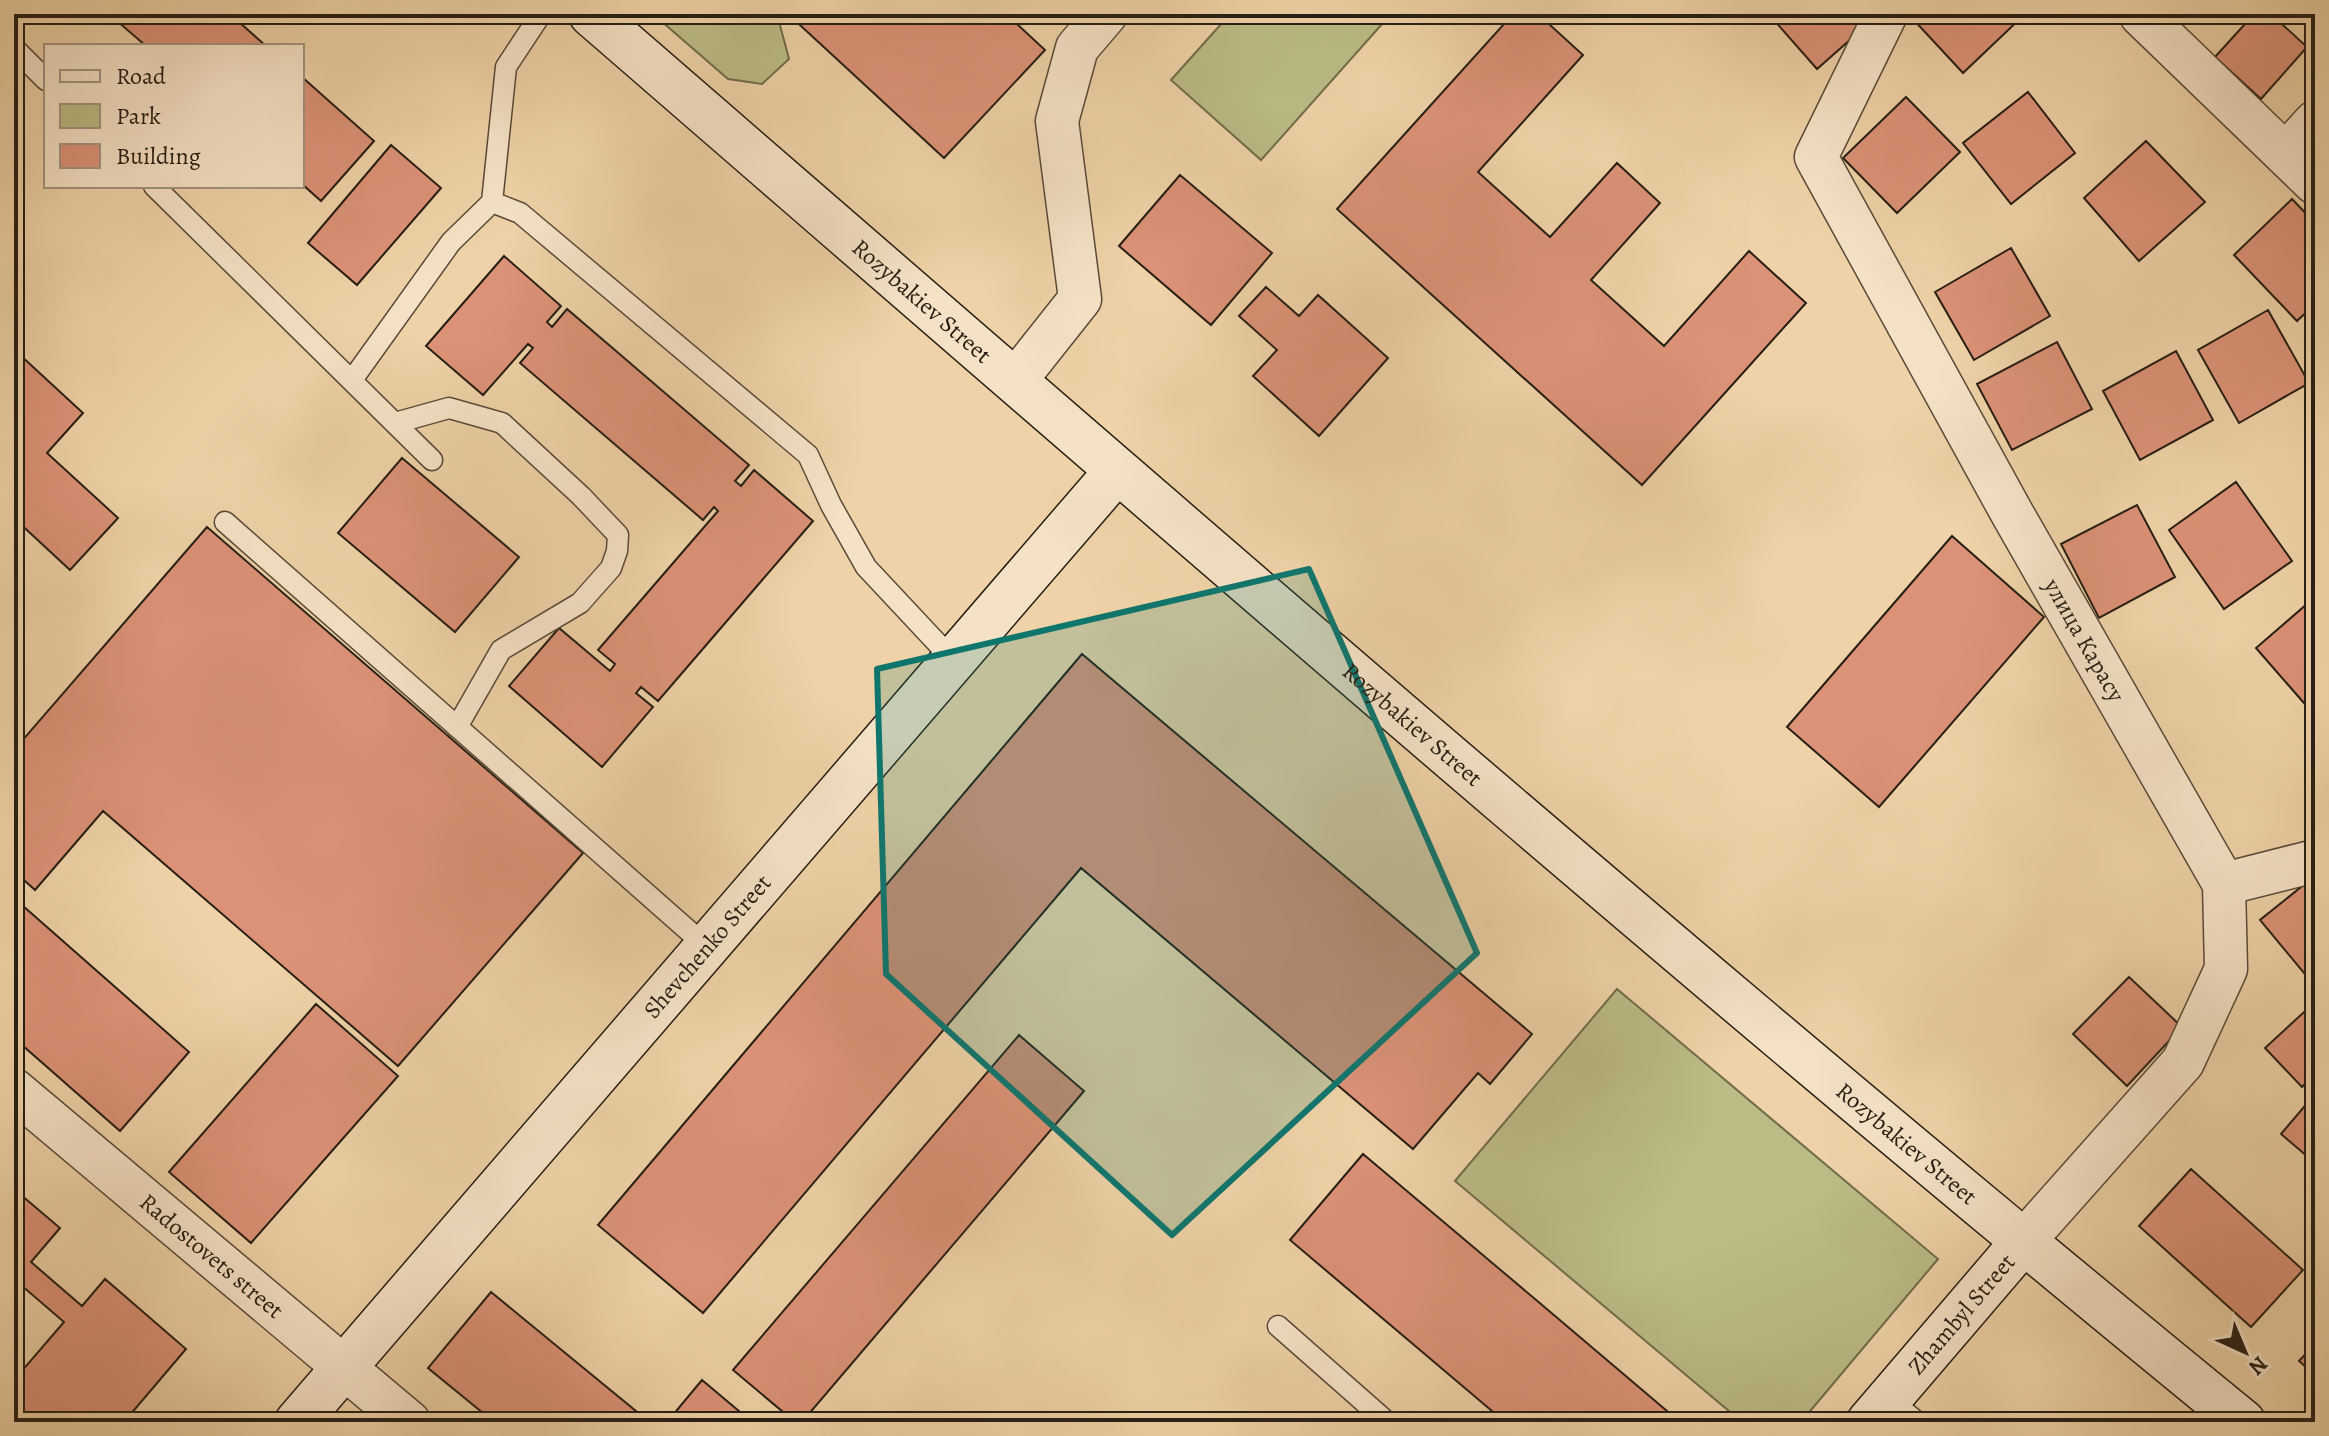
<svg xmlns="http://www.w3.org/2000/svg" width="2329" height="1436" font-family="Alegreya,serif">
  <style>
    .green { fill: #bbbb85; stroke: #706c4c; stroke-width: 2 }
    .building { fill: #dc9277; stroke: #261e14; stroke-width: 2 }
    .lines { fill: none; stroke-linecap: round; stroke-linejoin: round }
    .lane-casing { stroke: #584b39; stroke-width: 23 }
    .street-casing { stroke: #584b39; stroke-width: 45 }
    .secondary-casing { stroke: #261e14; stroke-width: 47 }
    .lane { stroke: #f5e2c6; stroke-width: 20 }
    .street { stroke: #f5e2c6; stroke-width: 42 }
    .secondary { stroke: #f5e2c6; stroke-width: 44 }
    .marked { fill: #0f766e; fill-opacity: 0.2; stroke: #0f766e; stroke-width: 6; stroke-linejoin: round }
    .labels { text-anchor: middle; stroke-width: 6; stroke-linejoin: round; paint-order: stroke }
    .street-label { font-size: 24px; fill: #261e14; stroke: #f5e2c6 }
  </style>
  <rect width="100%" height="100%" fill="#efd2a7"/>
  <filter id="stains"><feTurbulence type="fractalNoise" baseFrequency=".0025" numOctaves="4"/><feColorMatrix values="0 0 0 0 .2 0 0 0 0 .09 0 0 0 0 .02 0 0 0 .5 -.17"/></filter>
  <radialGradient id="worn" r=".72"><stop offset=".6" stop-color="#630" stop-opacity="0"/><stop offset="1" stop-color="#630" stop-opacity=".3"/></radialGradient>
  <!-- green -->
  <path class="green" d="M653 14H777L789 59 762 84 728 79Z
    M1230 14H1391L1261 160 1171 80Z
    M1617 989 1938 1259 1801 1422H1742L1455 1181Z"/>
  <!-- building -->
  <path class="building" d="M109 14H230L266 46H146Z
    M788 14H1006L1045 50 944 158Z
    M1513 14H1538L1583 55 1478 172 1550 237 1617 163 1660 203 1591 280 1664 346 1749 251 1806 303 1642 485 1337 209Z
    M1779 14H1862L1869 23 1817 69 1773 19Z
    M1914 14H2025L1963 73 1911 17Z
    M2254 14H2271L2307 47 2261 99 2215 57Z
    M2297 14H2315V32Z
    M302 77 374 141 321 201 302 184Z
    M2028 92 2075 153 2011 204 1963 143Z
    M1906 97 1960 152 1897 213 1843 158Z
    M2146 141 2205 202 2139 261 2084 198Z
    M391 145 441 188 357 285 308 243Z
    M1180 175 1272 253 1211 325 1119 246Z
    M2292 199 2315 223V304L2297 321 2234 255Z
    M2011 248 2050 316 1974 360 1935 292Z
    M504 256 561 306 547 322 552 327 567 309 749 465 735 481 741 486 754 470 813 521 658 701 641 687 636 693 653 707 602 767 509 686 559 628 610 671 615 664 598 650 718 511 714 507 703 520 520 363 533 348 528 344 483 395 426 346Z
    M1266 287 1299 316 1318 295 1388 358 1319 436 1253 376 1277 350 1239 316Z
    M2268 310 2309 383 2239 423 2198 350Z
    M2057 342 2092 409 2012 450 1977 384Z
    M2176 351 2213 420 2140 460 2103 391Z
    M19 354 83 413 47 453 118 518 70 570 14 518V359Z
    M402 458 519 557 455 632 338 533Z
    M2236 482 2292 561 2224 609 2169 530Z
    M2137 505 2175 577 2099 618 2061 544Z
    M207 527 583 853 398 1066 103 811 35 890 14 871V750Z
    M1952 536 2044 617 1879 807 1787 727Z
    M2315 597V694L2304 703 2256 648Z
    M1082 654 1532 1034 1490 1084 1478 1073 1413 1149 1081 868 703 1313 598 1225Z
    M2311 879 2315 884 2314 985 2260 920Z
    M14 898 189 1052 120 1131 14 1038Z
    M2129 977 2182 1027 2127 1086 2073 1034Z
    M2315 1002V1074L2302 1087 2265 1048Z
    M316 1004 398 1076 251 1243 169 1172Z
    M1019 1035 1084 1091 802 1422H795L733 1370Z
    M2315 1094V1163L2281 1134Z
    M1363 1154 1535 1299 1680 1422H1505L1290 1240Z
    M2191 1169 2303 1270 2251 1327 2139 1226Z
    M14 1189 60 1228 31 1262 82 1306 105 1279 186 1349 124 1422H14V1380L64 1322 21 1285 14 1292Z
    M491 1292 642 1416 638 1422H494L428 1368Z
    M2315 1344V1375L2299 1361Z
    M702 1380 752 1422H667Z"/>
  <g class="lines">
    <defs>
      <path id="lane" d="M14 48 46 80
        M154 186 432 460
        M492 202 506 67 541 14
        M352 380 451 242 492 202 520 213 808 455 831 505 866 567 953 660
        M395 423 449 408 502 423 581 496 618 535 617 551 611 568 580 603 501 650 457 727
        M225 522 707 947
        M1278 1326 1387 1422
        M1889 1399 1917 1422"/>
      <g id="street">
        <path id="s1" d="M1886 14 1816 157 2013 515 2224 884 2226 969 2183 1062 2023 1242"/>
        <path d="M2141 15 2315 183"/>
        <path d="M2286 154 2315 122"/>
        <path d="M1015 381 1080 299 1057 121 1077 48 1106 14"/>
        <path d="M2224 884 2315 861"/>
        <path id="s2" d="M14 1090 409 1422"/>
      </g>
      <g id="secondary">
        <path id="s3" d="M591 14C1138 488 1682 964 2243 1422"/>
        <path id="s4" d="M297 1422 1117 471"/>
        <path id="s5" d="M1869 1422 2023 1242"/>
      </g>
    </defs>
    <!-- lane casing -->
    <use href="#lane" class="lane-casing"/>
    <!-- street casing -->
    <use href="#street" class="street-casing"/>
    <!-- secondary casing -->
    <use href="#secondary" class="secondary-casing"/>
    <!-- lane -->
    <use href="#lane" class="lane"/>
    <!-- street -->
    <use href="#street" class="street"/>
    <!-- secondary -->
    <use href="#secondary" class="secondary"/>
  </g>
  <!-- marked area -->
  <path class="marked" d="M1309 569 1477 953 1172 1235 886 974 877 669Z"/>
  <g class="labels">
    <!-- street labels -->
    <g class="street-label">
      <text dy="8" stroke="none"><textPath href="#s3" startOffset="438">Rozybakiev Street</textPath></text>
      <text dy="8" stroke="none"><textPath href="#s1" startOffset="712">улица Карасу</textPath></text>
      <text dy="8" stroke="none"><textPath href="#s3" startOffset="1086">Rozybakiev Street</textPath></text>
      <text dy="8" stroke="none"><textPath href="#s4" startOffset="628">Shevchenko Street</textPath></text>
      <text dy="8" stroke="none"><textPath href="#s3" startOffset="1734">Rozybakiev Street</textPath></text>
      <text dy="8" stroke="none"><textPath href="#s2" startOffset="258">Radostovets street</textPath></text>
      <text dy="8" stroke="none"><textPath href="#s5" startOffset="142">Zhambyl Street</textPath></text>
    </g>
  </g>
  <!-- margin -->
  <rect width="2329" height="1436" fill="none" stroke="#efd2a7" stroke-width="48"/>
  <rect x="16" y="16" width="2297" height="1404" fill="none" stroke="#261e14" stroke-width="4"/>
  <rect x="24" y="24" width="2281" height="1388" fill="none" stroke="#261e14" stroke-width="2"/>
  <!-- legend -->
  <rect x="44" y="44" width="260" height="144" fill="#f5e2c6" stroke="#a2947f" stroke-width="2"/>
  <rect x="60" y="70" width="40" height="12" fill="#f5e2c6" stroke="#a2947f" stroke-width="2"/>
  <text x="116" y="84" font-size="24" fill="#261e14">Road</text>
  <rect x="60" y="104" width="40" height="24" fill="#bbbb85" stroke="#a2947f" stroke-width="2"/>
  <text x="116" y="124" font-size="24" fill="#261e14">Park</text>
  <rect x="60" y="144" width="40" height="24" fill="#dc9277" stroke="#a2947f" stroke-width="2"/>
  <text x="116" y="164" font-size="24" fill="#261e14">Building</text>
  <!-- north arrow -->
  <g transform="translate(2245 1352) rotate(136)" stroke="#f5e2c6" stroke-width="6" paint-order="stroke">
  <path d="M0-6L14 30L0 20L-14 30Z" fill="#261e14"/>
  <text y="-12" font-size="22" font-weight="bold" text-anchor="middle" fill="#261e14">N</text>
  </g>
  <rect width="100%" height="100%" filter="url(#stains)"/>
  <rect width="100%" height="100%" fill="url(#worn)"/>
</svg>
